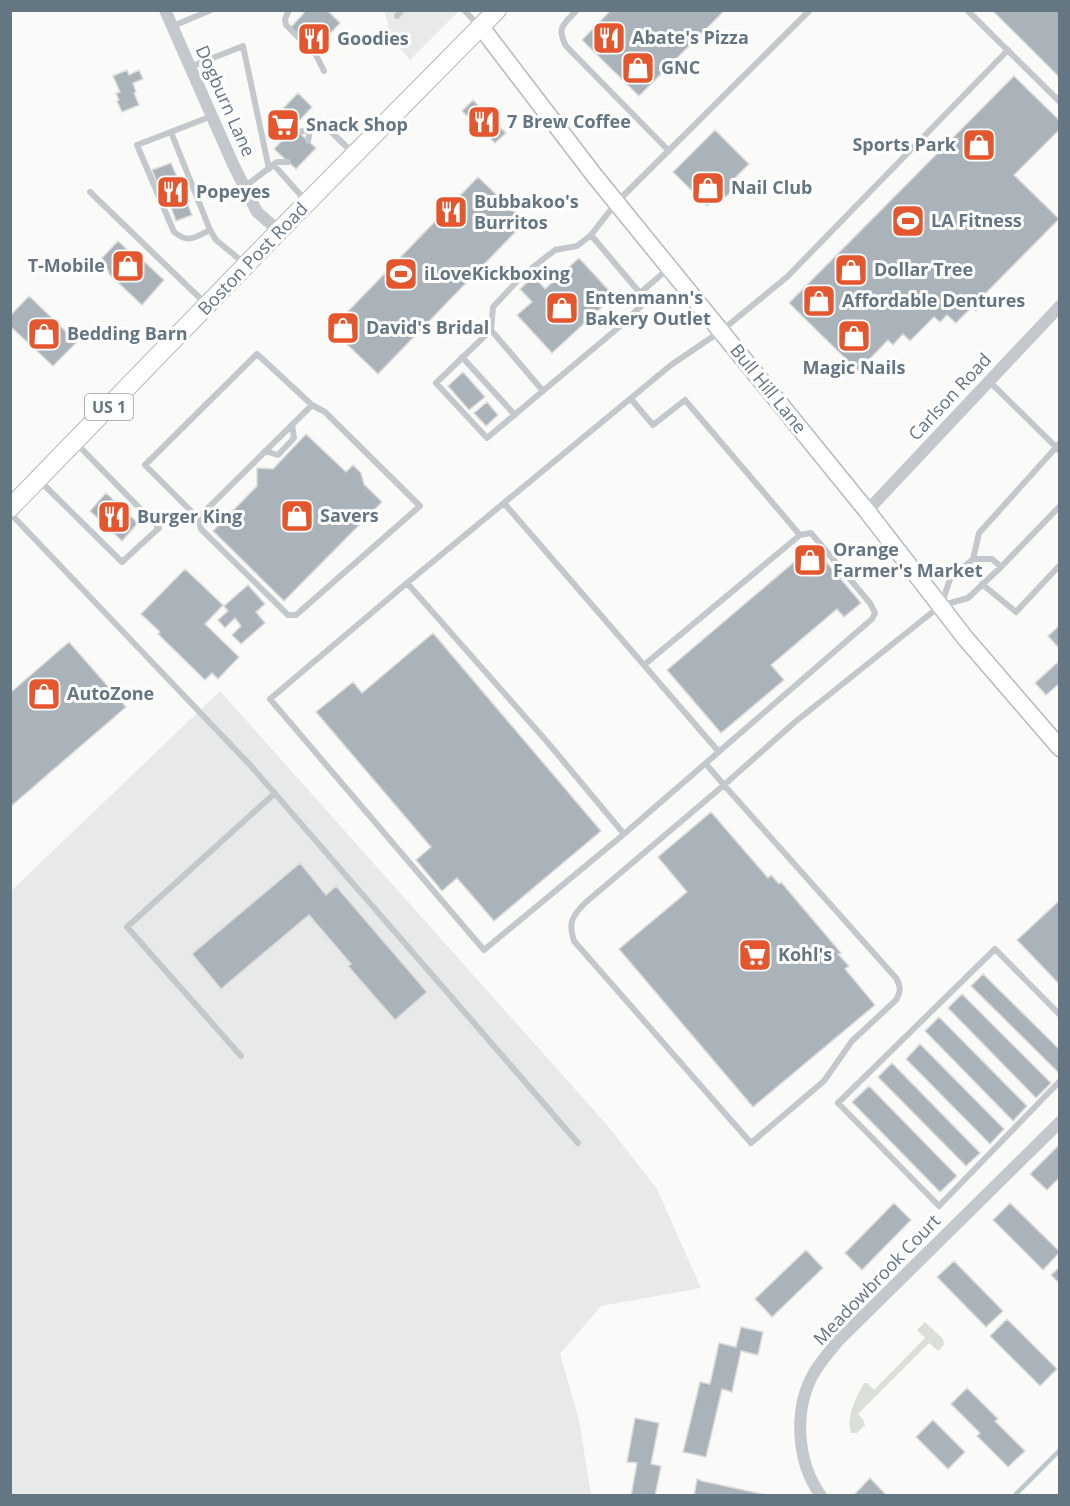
<svg xmlns="http://www.w3.org/2000/svg" width="1070" height="1506" font-family="'Open Sans',sans-serif">
  <style>
    .built { fill: #e8e9e9 }
    .green { fill: #dadfd7 }
    .lines { fill: none; stroke-linecap: round; stroke-linejoin: round }
    .stream { stroke: #bbc7cb; stroke-width: 4.5 }
    .building { fill: #aab3b9; stroke: #dcdcda; stroke-width: 1.5 }
    .secondary-casing { stroke: #b3babf; stroke-width: 19 }
    .primary-casing { stroke: #b5babe; stroke-width: 20 }
    .service { stroke: #c3c8cc; stroke-width: 6 }
    .minor { stroke: #c3c8cc; stroke-width: 12 }
    .secondary { stroke: #fff; stroke-width: 16 }
    .primary { stroke: #fff; stroke-width: 18 }
    .labels { text-anchor: middle; stroke-width: 6; stroke-linejoin: round; paint-order: stroke }
    .shield { fill: #fff; stroke: #939fa8; stroke-width: 1.5 }
    .shield-label { font-size: 16px; font-weight: bold; fill: #657683 }
    .poi-label { font-size: 18px; font-weight: bold; fill: #657683; stroke: #fff; text-anchor: start }
    .street-label { font-size: 18px; fill: #657683; stroke: #fff }
  </style>
  <rect width="100%" height="100%" fill="#fafaf8"/>
  <!-- built -->
  <path class="built" d="M384 11H459L410 60 387 34 388 23Z
    M220 691 608 1126 657 1189 701 1288 601 1306 560 1354 579 1420 591 1495 11 1496V891Z"/>
  <!-- green -->
  <path class="green" d="M925 1322 943 1339 944 1345 938 1351 929 1343 858 1414 863 1419 865 1425 857 1433H851C846 1415 856 1398 864 1383H867L874 1390 925 1338 917 1330Z"/>
  <g class="lines">
    <!-- stream -->
    <path class="stream" d="M1014 1496 1060 1450"/>
  </g>
  <!-- building -->
  <path class="building" d="M301 10H327L340 23 314 51 290 28 304 13Z
    M611 10H725L639 96 582 40Z
    M992 10H1060V78Z
    M127 70 129 75 139 70 143 79 133 83 136 92 134 93 139 105 122 112 117 101 119 100 116 93 120 92 113 76Z
    M1014 76 1060 121V129L1014 175 1059 219 981 298 986 302 976 311 972 307 956 323 947 315 940 322 934 317 910 341 903 334 893 345 888 340 858 371 789 303Z
    M298 93 312 107 283 138 268 124Z
    M473 100 506 133 495 143 462 111Z
    M294 128 316 148 296 169 274 149Z
    M715 130 749 164 735 178 740 182 726 197 721 192 707 206 673 172Z
    M171 163 178 179 181 177 187 191 183 193 192 215 176 221 168 199 164 200 152 170Z
    M478 177 525 222 378 374 331 329Z
    M118 241 132 254 134 252 164 280 142 305 110 275 102 258Z
    M579 258 614 296 552 353 517 315 532 302 520 289 534 276 545 289Z
    M29 296 77 342 53 366 10 326V316Z
    M463 372 485 397 469 410 448 386Z
    M487 402 498 415 486 426 474 413Z
    M306 434 346 472 353 465 361 473 364 484 382 502 284 601 213 531 257 486V468L273 469Z
    M106 493 138 523 122 541 90 511Z
    M813 546 861 603 844 617 837 609 771 665 784 680 721 733 667 670Z
    M185 569 223 605 205 624 239 657 218 679 212 673 205 680 158 634 160 632 141 614Z
    M248 585 265 604 256 612 265 623 241 644 232 635 241 626 235 618 225 628 218 620 228 611 224 606Z
    M1060 625V649L1048 636Z
    M433 633 601 831 494 921 457 878 442 891 416 860 431 847 316 712 353 682 362 693Z
    M69 642 126 707 10 807V693Z
    M1058 662 1060 683 1046 695 1035 683Z
    M711 812 768 878 771 875 779 884 781 882 841 953 838 954 849 966 845 969 875 1005 753 1107 619 949 687 892 658 857Z
    M300 863 326 895 336 886 427 992 395 1020 348 966 351 964 309 915 221 989 192 954Z
    M1060 900V985L1017 940Z
    M983 974 1060 1050V1074L971 986Z
    M962 994 1051 1083 1036 1098 948 1008Z
    M939 1017 1027 1106 1013 1121 925 1031Z
    M920 1044 1004 1129 990 1144 906 1059Z
    M892 1063 980 1153 966 1166 878 1077Z
    M869 1086 957 1176 940 1192 852 1102Z
    M1060 1144V1177L1047 1190 1030 1174Z
    M894 1203 911 1220 862 1270 845 1253Z
    M1010 1203 1060 1252 1043 1270 993 1220Z
    M806 1250 823 1268 772 1317 755 1299Z
    M954 1261 1003 1311 986 1327 937 1277Z
    M1060 1267V1284L1051 1275Z
    M1007 1319 1057 1369 1040 1386 990 1336Z
    M741 1327 763 1332 758 1355 741 1351 732 1392 722 1389 706 1457 683 1452 700 1382 710 1384 719 1343 736 1347Z
    M967 1388 998 1419 995 1421 1025 1451 1008 1467 977 1436 980 1433 951 1404Z
    M635 1418 659 1423 651 1464 661 1466 655 1496H631L637 1463 627 1462Z
    M933 1420 965 1452 948 1469 916 1437Z
    M870 1478 887 1496H853Z
    M697 1479 702 1481 766 1495 694 1496Z"/>
  <g class="lines">
    <defs>
      <path id="secondary" d="M481 27 594 175 867 511 966 639 1060 748"/>
      <path id="primary" d="M10 508 279 231 497 10"/>
    </defs>
    <!-- secondary casing -->
    <use href="#secondary" class="secondary-casing"/>
    <!-- primary casing -->
    <use href="#primary" class="primary-casing"/>
    <!-- service -->
    <path class="service" d="M289 10 285 19 286 25 316 55 324 71
      M464 10 478 25
      M577 10C564 24 556 27 566 46L669 151
      M967 10 1060 102
      M397 16 402 10
      M173 26 211 10
      M190 67 243 46 269 169
      M212 116 137 145 174 232C189 244 195 237 210 230L216 240 244 263
      M171 132 210 230
      M298 132 310 130 320 121 353 153
      M308 141 310 130
      M274 165 305 200
      M244 187 277 162H288
      M90 192 206 304
      M532 268 555 250 577 246 591 235
      M669 268 640 293 591 235 616 203 810 10
      M522 276 493 307 491 330 436 383 487 438 618 328 641 306 640 293
      M491 330 543 391
      M462 357 515 415
      M989 381 1060 451
      M631 399 653 425 685 400 800 535 811 533 870 603 875 613 872 619 624 834 549 744 407 583 671 365 721 331 787 277 1008 50
      M265 451 278 455 294 438 292 425
      M39 480 122 562 159 528 76 443
      M504 503 719 752
      M10 513 251 766 578 1143
      M198 518 201 529 288 615H296L420 506 325 412 312 405 257 354 145 465 198 518 312 405
      M973 559H992L1001 567
      M407 583 270 699 484 950 624 834
      M982 584 1016 612 1060 565
      M942 603 950 579 973 559 979 533 1060 443
      M644 665 800 535
      M706 764 724 785 896 978C901 987 901 991 896 1000L852 1041 824 1081 751 1143 574 941C568 923 572 916 585 903L724 785 795 722 940 606 968 598 1001 567 1060 506
      M1060 1015 995 949 838 1103 939 1206 1060 1081
      M241 1056 127 927 275 793"/>
    <!-- minor -->
    <path class="minor" d="M165 10 233 164 257 212 279 231
      M867 511 1060 306
      M821 1496C796 1461 793 1408 815 1371 822 1360 830 1351 838 1341L1060 1122"/>
    <!-- secondary -->
    <use href="#secondary" class="secondary"/>
    <!-- primary -->
    <use href="#primary" class="primary"/>
  </g>
  <!-- icons -->
  <defs>
    <symbol id="restaurant-square" viewBox="-11 -11 22 22"><rect x="-9" y="-9" width="18" height="18" rx="4" fill="#e4572e" stroke="#fff"/><path d="M-5-6h1v4h1v-4h1v4h1v-4h1v5L-1.5 .5V6h-2V.5L-5-1ZM5-6V6H3V1.5H1.5Q1.5-4 5-6Z" fill="#fff"/></symbol>
    <symbol id="shop-square" viewBox="-11 -11 22 22"><rect x="-9" y="-9" width="18" height="18" rx="4" fill="#e4572e" stroke="#fff"/><path d="M-5-2.5h2.3a2.7 3.5 0 0 1 5.4 0H5L5.5 6h-11ZM-1.5-2.5h3a1.5 2.3 0 0 0-3 0Z" fill="#fff"/></symbol>
    <symbol id="supermarket-square" viewBox="-11 -11 22 22"><rect x="-9" y="-9" width="18" height="18" rx="4" fill="#e4572e" stroke="#fff"/><path d="M-6-5.5h2.5l.6 2H6L4.5 2H-2.5L-4.4-4H-6ZM-1.5 3.2a1.3 1.3 0 1 0 .1 0ZM3 3.2a1.3 1.3 0 1 0 .1 0Z" fill="#fff"/></symbol>
    <symbol id="stadium-square" viewBox="-11 -11 22 22"><rect x="-9" y="-9" width="18" height="18" rx="4" fill="#e4572e" stroke="#fff"/><path d="M0-5a6.5 5 0 1 0 0 10a6.5 5 0 1 0 0-10ZM-3.5-1.8h7v3.6h-7Z" fill="#fff"/></symbol>
  </defs>
  <g fill-rule="evenodd">
    <use href="#restaurant-square" x="590" y="19" width="38" height="38"/>
    <use href="#restaurant-square" x="295" y="20" width="38" height="38"/>
    <use href="#shop-square" x="619" y="49" width="38" height="38"/>
    <use href="#restaurant-square" x="465" y="103" width="38" height="38"/>
    <use href="#supermarket-square" x="264" y="106" width="38" height="38"/>
    <use href="#shop-square" x="960" y="126" width="38" height="38"/>
    <use href="#shop-square" x="689" y="169" width="38" height="38"/>
    <use href="#restaurant-square" x="154" y="173" width="38" height="38"/>
    <use href="#restaurant-square" x="432" y="193" width="38" height="38"/>
    <use href="#stadium-square" x="889" y="202" width="38" height="38"/>
    <use href="#shop-square" x="109" y="247" width="38" height="38"/>
    <use href="#shop-square" x="832" y="251" width="38" height="38"/>
    <use href="#stadium-square" x="382" y="255" width="38" height="38"/>
    <use href="#shop-square" x="800" y="282" width="38" height="38"/>
    <use href="#shop-square" x="543" y="289" width="38" height="38"/>
    <use href="#shop-square" x="324" y="309" width="38" height="38"/>
    <use href="#shop-square" x="25" y="315" width="38" height="38"/>
    <use href="#shop-square" x="835" y="317" width="38" height="38"/>
    <use href="#shop-square" x="278" y="497" width="38" height="38"/>
    <use href="#restaurant-square" x="95" y="498" width="38" height="38"/>
    <use href="#shop-square" x="791" y="541" width="38" height="38"/>
    <use href="#shop-square" x="25" y="675" width="38" height="38"/>
    <use href="#supermarket-square" x="736" y="936" width="38" height="38"/>
  </g>
  <g class="labels">
    <!-- shield labels -->
    <rect class="shield" x="85" y="394" width="48" height="26" rx="4.5"/>
    <g class="shield-label">
      <text x="109" y="413">US 1</text>
    </g>
    <!-- poi labels -->
    <g class="poi-label">
      <text x="632" y="44">Abate's Pizza</text>
      <text x="337" y="45">Goodies</text>
      <text x="661" y="74">GNC</text>
      <text x="507" y="128">7 Brew Coffee</text>
      <text x="306" y="131">Snack Shop</text>
      <text x="956" y="151" text-anchor="end">Sports Park</text>
      <text x="731" y="194">Nail Club</text>
      <text x="196" y="198">Popeyes</text>
      <text x="474" y="208">Bubbakoo's<tspan x="474" dy="21">Burritos</tspan></text>
      <text x="931" y="227">LA Fitness</text>
      <text x="105" y="272" text-anchor="end">T-Mobile</text>
      <text x="874" y="276">Dollar Tree</text>
      <text x="424" y="280">iLoveKickboxing</text>
      <text x="585" y="304">Entenmann's<tspan x="585" dy="21">Bakery Outlet</tspan></text>
      <text x="842" y="307">Affordable Dentures</text>
      <text x="366" y="334">David's Bridal</text>
      <text x="67" y="340">Bedding Barn</text>
      <text x="854" y="374" text-anchor="middle">Magic Nails</text>
      <text x="320" y="522">Savers</text>
      <text x="137" y="523">Burger King</text>
      <text x="833" y="556">Orange<tspan x="833" dy="21">Farmer's Market</tspan></text>
      <text x="67" y="700">AutoZone</text>
      <text x="778" y="961">Kohl's</text>
    </g>
    <!-- street labels -->
    <g class="street-label">
      <text transform="translate(225 101) rotate(66)" y="6">Dogburn Lane</text>
      <text transform="translate(253 259) rotate(-46)" y="6">Boston Post Road</text>
      <text transform="translate(768 389) rotate(51)" y="6">Bull Hill Lane</text>
      <text transform="translate(950 397) rotate(-47)" y="6">Carlson Road</text>
      <text transform="translate(877 1280) rotate(-46)" y="6">Meadowbrook Court</text>
    </g>
  </g>
  <!-- border -->
  <rect width="1070" height="1506" fill="none" stroke="#657683" stroke-width="24"/>
</svg>
